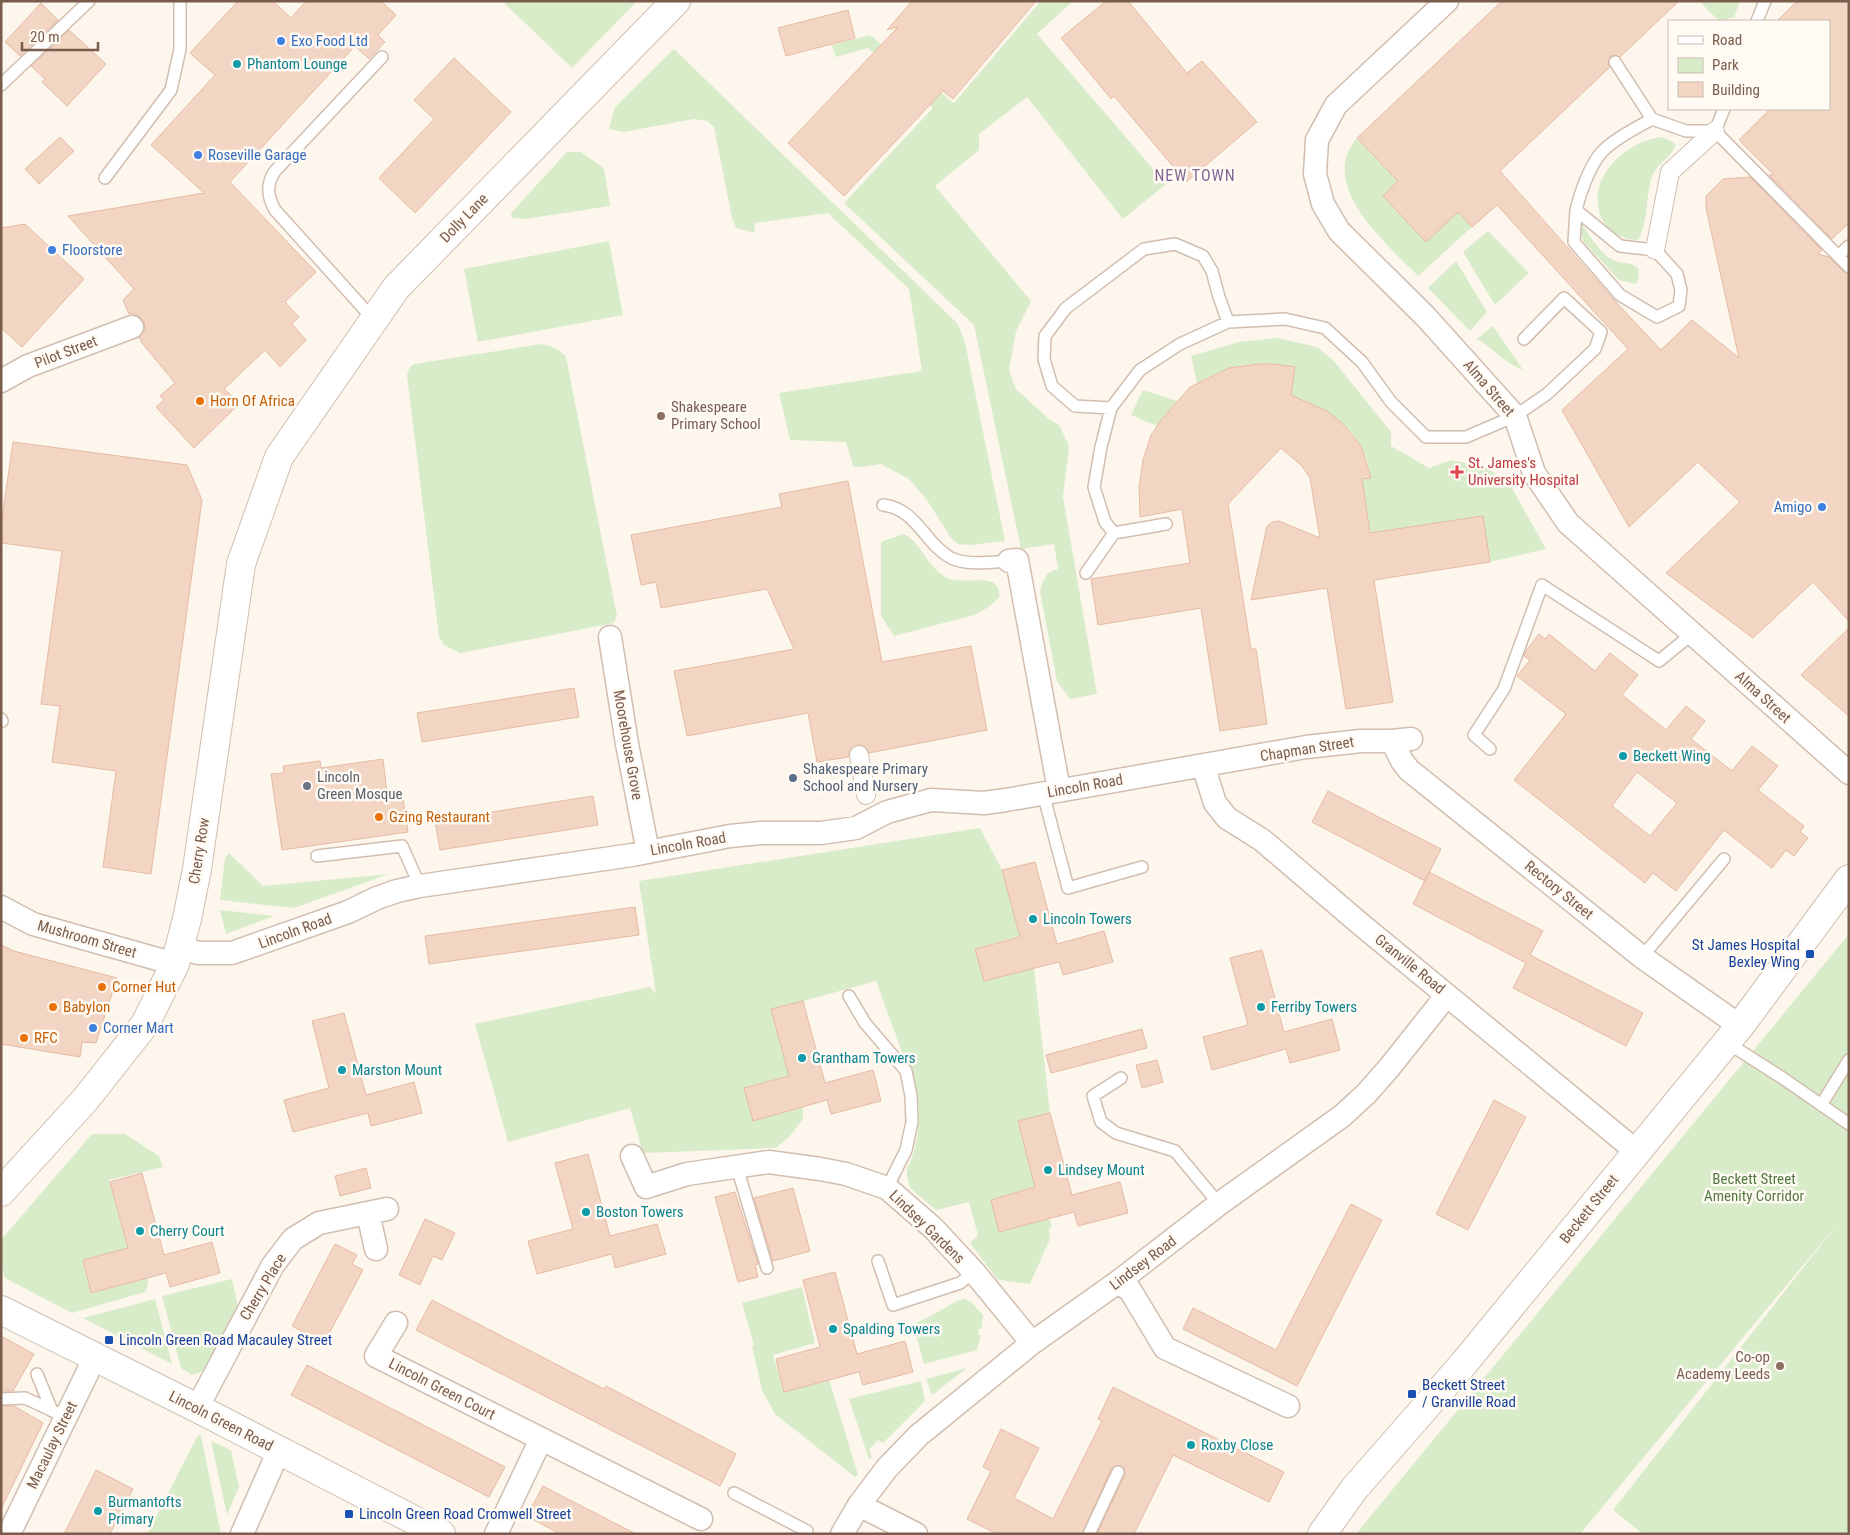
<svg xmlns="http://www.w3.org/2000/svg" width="1850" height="1535" font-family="'Roboto Condensed',sans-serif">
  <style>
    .green { fill: #d8ecc9 }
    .building { fill: #f3d5c3; stroke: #e6bba3; fill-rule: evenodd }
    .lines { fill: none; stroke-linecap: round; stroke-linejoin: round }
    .service-casing { stroke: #d1beb0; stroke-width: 14 }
    .pedestrian-casing { stroke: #d1beb0; stroke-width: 20 }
    .minor-casing { stroke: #d1beb0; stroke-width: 25 }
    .tertiary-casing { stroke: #d1beb0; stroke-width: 30 }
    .service { stroke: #fff; stroke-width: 11 }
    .pedestrian { stroke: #fff; stroke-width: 18 }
    .minor { stroke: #fff; stroke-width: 22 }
    .tertiary { stroke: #fff; stroke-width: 28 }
    .shop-dot { fill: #3f7fe0; stroke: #fffaf3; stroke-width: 2 }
    .culture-dot { fill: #0f9aa8; stroke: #fffaf3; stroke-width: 2 }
    .food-dot { fill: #e8710a; stroke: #fffaf3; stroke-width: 2 }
    .education-dot { fill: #8d6e63; stroke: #fffaf3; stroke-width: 2 }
    .health-dot { fill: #e0444e; stroke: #fffaf3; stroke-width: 2 }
    .service-dot { fill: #5c6f8a; stroke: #fffaf3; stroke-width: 2 }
    .worship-dot { fill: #6b7280; stroke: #fffaf3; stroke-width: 2 }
    .transit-dot { fill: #1a4fb4; stroke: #fffaf3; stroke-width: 2 }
    .labels { text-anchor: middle; stroke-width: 5; stroke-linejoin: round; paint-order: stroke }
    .shop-label { font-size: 15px; fill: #366cbe; stroke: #fffaf3; text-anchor: start }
    .culture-label { font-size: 15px; fill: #0d838f; stroke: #fffaf3; text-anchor: start }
    .street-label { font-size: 15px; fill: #7a5c4d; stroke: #fffaf3 }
    .food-label { font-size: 15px; fill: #c56008; stroke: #fffaf3; text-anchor: start }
    .education-label { font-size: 15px; fill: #785e54; stroke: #fffaf3; text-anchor: start }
    .health-label { font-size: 15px; fill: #be3a42; stroke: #fffaf3; text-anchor: start }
    .service-label { font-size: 15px; fill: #4e5e75; stroke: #fffaf3; text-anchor: start }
    .worship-label { font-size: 15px; fill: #5b616d; stroke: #fffaf3; text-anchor: start }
    .transit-label { font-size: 15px; fill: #164399; stroke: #fffaf3; text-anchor: start }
    .park-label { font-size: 15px; fill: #537a41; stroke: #fffaf3 }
    .neighbourhood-label { font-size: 16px; letter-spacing: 1px; fill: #846695; stroke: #fffaf3 }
  </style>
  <rect width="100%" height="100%" fill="#fdf6ec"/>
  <!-- green -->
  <path class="green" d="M502 1H637L572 68Z
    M1041 1H1073L1037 34 1166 184 1123 219 1027 97 979 134V150L935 186 1031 301 1016 331 1009 371 1016 389 1049 419 1059 425 1069 446 1063 497 1097 694 1070 699 1057 681 1040 592C1043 580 1045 572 1058 569L1054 544 1021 549 974 325 844 203 933 108 868 48 836 57 832 45 870 35 954 103Z
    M1699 1H1740L1734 17 1719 21Z
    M674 49 957 323 965 342 1005 541 970 545 958 544 951 538 927 500 909 479 881 464 861 467 853 466 846 442 790 440 779 393 922 371 909 289 828 213 754 223 755 233 736 228 732 218 714 127 707 121 694 119 623 132 609 129 615 107Z
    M1662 137 1671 141 1676 145C1672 156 1660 162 1654 172 1644 194 1650 220 1638 240 1624 240 1610 233 1603 221 1582 182 1624 141 1662 137Z
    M1357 138 1398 181 1383 196 1426 241 1458 212 1472 227 1418 276C1387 244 1316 185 1357 138Z
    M567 152H581L604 168 610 206 525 219 512 218 511 213Z
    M1582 224C1590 236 1598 251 1611 259 1621 265 1627 260 1638 268L1639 277 1636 284 1619 280 1584 242 1581 234Z
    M1488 231 1529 273 1495 305 1463 252Z
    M609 241 623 315 478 342 464 269Z
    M1456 261 1487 312 1470 331 1428 288Z
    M1493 326 1523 370C1504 363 1494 349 1477 339Z
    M1277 338 1317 347 1333 360 1391 432V446L1429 468 1451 460 1487 467 1512 488 1546 549 1490 562 1483 516 1370 533 1362 479 1371 478C1368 467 1366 454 1360 445 1345 419 1318 405 1291 395L1295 367C1254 360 1234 364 1197 383L1191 356 1239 342Z
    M541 344C551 346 559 348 566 357L617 616 614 623 460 653 444 645 439 637 407 375 410 367 414 364Z
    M1143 390 1177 401 1157 426 1131 415Z
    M903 534C922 541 928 571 950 579 966 585 1003 570 999 598L987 608 974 615 894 636 881 616V542Z
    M980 828 1002 870 1025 935 976 948 984 981 1034 968 1050 1113 1018 1121 1040 1186 991 1200 999 1232 1049 1219 1052 1226 1049 1230 1050 1239 1030 1284 998 1280 970 1243 978 1235 969 1202 936 1210 911 1189 907 1178V1169L913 1155 918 1133 919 1111 912 1079 876 981 771 1010 794 1074 744 1088 753 1121 803 1107V1119L790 1136 776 1148 643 1153 630 1108 508 1142 475 1024 650 987 656 994 639 881Z
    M229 853 263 886 389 874 294 908 220 900 225 858Z
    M220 910 274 916 226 934Z
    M1849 934V1534H1643L1613 1510 1839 1222 1580 1534H1356Z
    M92 1134H125L159 1156 163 1167 109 1180 124 1235 132 1247 83 1260 92 1293 148 1278V1285L145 1292 72 1313 5 1278 1 1263V1240Z
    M232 1279 238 1306 203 1371 192 1375 181 1368 162 1296Z
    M802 1287 815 1343 773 1355 784 1391 829 1379 858 1475 855 1477 775 1414 762 1390 752 1346 754 1345 742 1303Z
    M155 1299 172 1364 83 1318Z
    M964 1299 971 1302 983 1315 981 1329H979L978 1335H981L977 1350 924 1364 913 1324 927 1318 957 1301Z
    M967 1368 932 1395 926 1379Z
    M921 1381 925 1401 883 1443 878 1440 869 1450 872 1457 869 1459 849 1399Z
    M198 1435 201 1436 221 1534H147Z
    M211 1441 231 1450 239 1487 227 1515Z"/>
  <!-- building -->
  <path class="building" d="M238 1H273L291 18 306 1H381L396 15 378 35 385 42 369 59 355 46 230 182 316 272 285 302 299 317 292 324 306 340 280 367 265 350 224 389 240 403 194 448 156 407 164 400 160 396 175 383 142 343 139 337 145 330 144 322 140 317 135 314H129L123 300 134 289 68 216 204 193 151 145 215 75 190 53Z
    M912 1H1036L953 99 943 91 844 196 788 143 898 27 887 30Z
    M1106 1H1128L1187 73 1202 61 1257 122 1186 182 1114 96 1111 99 1061 38Z
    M1502 1H1679L1620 57 1615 55 1611 56 1608 62 1610 67 1500 171 1614 300 1661 350 1692 320 1739 358 1706 208V196L1723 179 1750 177 1822 250 1818 254 1829 257 1844 272 1849 274V621L1813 582 1753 638 1666 573 1740 502 1698 462 1629 527 1562 410 1628 349 1497 205 1472 227 1458 212 1426 242 1383 196 1398 181 1357 138Z
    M1797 1H1849V223L1832 239 1769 175H1774L1739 140 1770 109H1829V21H1777Z
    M41 3 58 20 20 56 5 42Z
    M848 10 855 38 786 56 778 28Z
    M69 30 106 64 67 106 42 82 45 79 31 66Z
    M454 58 511 112 415 213 379 178 434 119 414 100Z
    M60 137 74 151 39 184 25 169Z
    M25 224 84 279 22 347 1 328V228Z
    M1260 364H1274L1295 367 1291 395 1327 411 1344 425 1361 446 1371 478 1362 479 1370 533 1483 516 1490 562 1374 580 1393 702 1346 709 1327 588 1251 600 1267 526 1273 522 1279 521 1320 538 1310 478 1302 466 1281 448 1228 504 1251 649H1256L1267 724 1220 731 1201 608 1098 625 1091 579 1190 563 1182 509 1140 517 1139 487 1141 474 1143 460 1151 435 1162 419 1190 387 1229 368Z
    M13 442 187 465 202 500 151 874 103 867 116 771 52 762 60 706 41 704 62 551 1 543V526Z
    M848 481 882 662 971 646 987 730 869 753 863 745H857L849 751V757L817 762 808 713 687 736 674 671 794 649 767 589 661 608 656 582 641 585 631 535 782 507 779 494Z
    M1849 628V716L1801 675Z
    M1539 634 1545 639 1549 634 1595 671 1610 653 1638 675 1622 695 1666 730 1686 706 1705 721 1691 739 1732 771 1752 746 1778 766 1758 790 1804 826 1800 832 1808 838 1794 856 1786 850 1772 868 1724 830 1676 891 1653 873 1645 883 1514 780 1566 714 1517 676 1530 660 1524 656 1526 651ZM1637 772 1677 803 1650 836 1612 806Z
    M574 688 579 717 422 742 417 713Z
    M383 759 387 793 402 791 408 832 282 850 271 774 284 773 283 766 320 761 321 768Z
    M1328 791 1441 849 1425 881 1312 822Z
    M593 796 598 825 440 850 435 821Z
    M1035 862 1057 944 1104 931 1113 962 1063 975 1059 962 984 981 975 949 1020 937 1002 870Z
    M1429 872 1543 931 1530 955 1643 1013 1626 1046 1513 988 1526 963 1413 904Z
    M635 907 639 935 429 964 425 936Z
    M1 945 14 951 117 978 96 1043 82 1042 80 1057 1 1044Z
    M1262 950 1284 1032 1332 1019 1340 1050 1290 1063 1286 1049 1212 1070 1203 1037 1248 1025 1230 958Z
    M803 1001 825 1083 873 1070 881 1101 831 1114 827 1100 753 1121 744 1088 789 1076 771 1009Z
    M344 1013 366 1095 414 1082 422 1113 371 1126 368 1113 293 1132 284 1100 329 1088 312 1021Z
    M1142 1029 1147 1048 1051 1073 1046 1055Z
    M1157 1060 1163 1082 1142 1088 1136 1065Z
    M1494 1100 1526 1117 1468 1230 1436 1214Z
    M1050 1113 1072 1195 1120 1182 1128 1213 1078 1226 1074 1212 999 1232 991 1200 1035 1187 1018 1121Z
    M588 1154 610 1236 657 1224 666 1254 615 1268 612 1254 537 1274 528 1241 573 1229 555 1163Z
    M366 1168 371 1188 340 1196 335 1176Z
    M142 1173 164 1255 212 1242 220 1273 170 1287 166 1273 91 1293 83 1260 128 1248 110 1182Z
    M793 1188 810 1251 773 1261 754 1198Z
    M735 1192 758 1264 755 1265 758 1277 738 1282 715 1197Z
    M1351 1204 1382 1220 1297 1386 1183 1329 1193 1308 1276 1350Z
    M425 1219 455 1233 442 1260 433 1256 420 1285 399 1275Z
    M335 1244 357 1255 352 1264 363 1270 324 1343 292 1326Z
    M835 1272 857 1354 905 1341 913 1372 863 1385 859 1372 784 1392 776 1359 820 1347 803 1280Z
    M432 1300 604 1389 606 1386 736 1454 720 1486 416 1330Z
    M1 1336 34 1354 13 1391H1Z
    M307 1365 505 1467 489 1497 291 1395Z
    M1113 1387 1284 1472 1269 1502 1173 1455 1134 1534H1097L1125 1475 1124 1468 1118 1465 1111 1469 1082 1534H997L967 1519 991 1471 983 1467 1001 1429 1039 1448 1014 1498 1053 1519 1102 1421 1098 1419Z
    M1 1406H14L43 1423 1 1509Z
    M96 1470 133 1489 110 1534H64Z
    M543 1486 560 1495 636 1534H560L527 1516Z"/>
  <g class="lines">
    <defs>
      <path id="service" d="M1757 21 1765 1
        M1615 62 1652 119
        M1 85 89 1
        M1715 131 1724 109
        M105 178 171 90 180 49V1
        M1576 210C1580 193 1589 168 1600 154 1612 140 1636 128 1652 119L1686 131H1715L1849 267
        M1576 210 1620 246 1655 250 1677 274 1681 290 1679 306 1657 317 1620 295 1574 242Z
        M1838 256 1849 246
        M374 320 275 210C267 196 266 184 275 171L382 57
        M1111 408 1075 406 1052 386 1044 359 1045 336 1066 308 1144 249 1175 244 1203 256 1212 271 1219 297 1228 322
        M883 505C917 509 924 543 951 558 968 566 991 562 1009 561
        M1166 524 1114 533 1105 522 1094 487 1101 447 1111 408 1140 370 1180 344 1228 322 1285 319 1325 328 1362 362 1391 402 1426 437H1466L1515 416 1547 394 1595 349 1601 332 1564 298 1524 339
        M1086 573 1114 533
        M1 719 2 721
        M1490 749 1474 735 1504 689 1542 585 1659 661 1692 634
        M1043 793 1068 888 1142 867
        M317 856 402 846 420 886
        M1642 957 1724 859
        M849 996 865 1023 906 1071 911 1096 912 1122 906 1150 887 1188
        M1726 1042 1781 1077 1849 1124
        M1121 1078 1093 1096 1101 1122 1116 1133 1175 1151 1219 1204
        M1821 1105 1849 1060
        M737 1167 767 1268
        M878 1261 893 1305 960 1283 974 1272
        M37 1374 52 1411
        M1 1399 25 1398 66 1417
        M734 1493 807 1531 806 1534
        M1089 1534 1118 1472"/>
      <path id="pedestrian" d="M1655 250 1670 172 1715 131
        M859 755 866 795"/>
      <path id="minor" d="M1447 1 1336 105 1317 140 1315 174 1323 204 1339 231 1425 316 1515 416 1534 473 1568 523 1849 773
        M1 381 28 366 132 327
        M1009 561 1017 560 1059 790
        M610 637 627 744 648 852
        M1392 741 1402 761 1409 770 1642 957 1740 1026
        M1203 765 1215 803 1227 818 1262 840 1358 922 1636 1151
        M1 907 33 924 175 964
        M179 948 199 953H232L348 912 377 898 397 891 420 886 632 855 730 836 761 833H821L856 828 887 812 931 800 984 803 1006 800 1306 747 1361 741H1392L1411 739
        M632 1156 646 1187 687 1174 769 1162 820 1169 846 1174 887 1188 933 1228 974 1272 1032 1343
        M368 1213 376 1249
        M1118 1282 1130 1290 1165 1348 1288 1406
        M396 1323 376 1356 701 1519
        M197 1408 273 1265 293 1239 319 1223 387 1209
        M859 1505 916 1534
        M9 1534 95 1357
        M242 1534 279 1450
        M496 1534 541 1439
        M842 1534 859 1505 887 1468 919 1435 1032 1343 1118 1282 1219 1204 1342 1116 1366 1094 1389 1068 1447 995"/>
      <path id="tertiary" d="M1 1192 85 1100 145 1024 175 964 187 919 197 869 241 564 279 457 396 288 676 1
        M1 1310 197 1408 441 1534
        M1322 1534 1354 1489 1465 1362 1740 1026 1849 879"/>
    </defs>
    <!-- service casing -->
    <use href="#service" class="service-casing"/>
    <!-- pedestrian casing -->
    <use href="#pedestrian" class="pedestrian-casing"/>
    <!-- minor casing -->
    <use href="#minor" class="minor-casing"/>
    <!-- tertiary casing -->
    <use href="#tertiary" class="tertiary-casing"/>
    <!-- service -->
    <use href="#service" class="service"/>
    <!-- pedestrian -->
    <use href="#pedestrian" class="pedestrian"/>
    <!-- minor -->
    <use href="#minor" class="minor"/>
    <!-- tertiary -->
    <use href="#tertiary" class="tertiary"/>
  </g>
  <!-- markers -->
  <g class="shop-dot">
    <circle cx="281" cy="41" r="5"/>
    <circle cx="198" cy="155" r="5"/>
    <circle cx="52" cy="250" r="5"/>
    <circle cx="1822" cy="507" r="5"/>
    <circle cx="93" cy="1028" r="5"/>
  </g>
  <g class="culture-dot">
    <circle cx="237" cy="64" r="5"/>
    <circle cx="1623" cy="756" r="5"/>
    <circle cx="1033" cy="919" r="5"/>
    <circle cx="1261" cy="1007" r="5"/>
    <circle cx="802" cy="1058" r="5"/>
    <circle cx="342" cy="1070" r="5"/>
    <circle cx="1048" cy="1170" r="5"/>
    <circle cx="586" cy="1212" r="5"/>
    <circle cx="140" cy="1231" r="5"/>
    <circle cx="833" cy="1329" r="5"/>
    <circle cx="1191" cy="1445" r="5"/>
    <circle cx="98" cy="1511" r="5"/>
  </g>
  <g class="food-dot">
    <circle cx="200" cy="401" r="5"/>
    <circle cx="379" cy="817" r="5"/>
    <circle cx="102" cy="987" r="5"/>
    <circle cx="53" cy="1007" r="5"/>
    <circle cx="24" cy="1038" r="5"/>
  </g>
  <g class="education-dot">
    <circle cx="661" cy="416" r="5"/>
    <circle cx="1780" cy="1366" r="5"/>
  </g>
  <path class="health-dot" d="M1454.5 464.5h5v5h5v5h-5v5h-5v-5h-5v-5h5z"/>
  <circle class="service-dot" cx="793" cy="778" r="5"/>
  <circle class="worship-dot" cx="307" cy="786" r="5"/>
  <g class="transit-dot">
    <rect x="1805" y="949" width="10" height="10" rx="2.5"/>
    <rect x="104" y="1335" width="10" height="10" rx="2.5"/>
    <rect x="1407" y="1389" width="10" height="10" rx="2.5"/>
    <rect x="344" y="1509" width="10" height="10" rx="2.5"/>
  </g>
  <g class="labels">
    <!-- shop labels -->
    <g class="shop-label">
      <text x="291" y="46">Exo Food Ltd</text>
      <text x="208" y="160">Roseville Garage</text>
      <text x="62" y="255">Floorstore</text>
      <text x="1812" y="512" text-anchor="end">Amigo</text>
      <text x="103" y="1033">Corner Mart</text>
    </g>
    <!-- culture labels -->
    <g class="culture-label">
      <text x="247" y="69">Phantom Lounge</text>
      <text x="1633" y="761">Beckett Wing</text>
      <text x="1043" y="924">Lincoln Towers</text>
      <text x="1271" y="1012">Ferriby Towers</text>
      <text x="812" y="1063">Grantham Towers</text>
      <text x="352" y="1075">Marston Mount</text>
      <text x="1058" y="1175">Lindsey Mount</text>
      <text x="596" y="1217">Boston Towers</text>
      <text x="150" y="1236">Cherry Court</text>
      <text x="843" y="1334">Spalding Towers</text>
      <text x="1201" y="1450">Roxby Close</text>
      <text x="108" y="1507">Burmantofts<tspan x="108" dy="17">Primary</tspan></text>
    </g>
    <!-- street labels -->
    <g class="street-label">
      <text transform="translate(464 218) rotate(-46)" y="5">Dolly Lane</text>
      <text transform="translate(66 352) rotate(-21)" y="5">Pilot Street</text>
      <text transform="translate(1489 388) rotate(49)" y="5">Alma Street</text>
      <text transform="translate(1763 697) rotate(42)" y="5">Alma Street</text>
      <text transform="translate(628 745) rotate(80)" y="5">Moorehouse Grove</text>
      <text transform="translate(1307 749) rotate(-9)" y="5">Chapman Street</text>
      <text transform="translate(1085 786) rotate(-10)" y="5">Lincoln Road</text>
      <text transform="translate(688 844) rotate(-10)" y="5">Lincoln Road</text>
      <text transform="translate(199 851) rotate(-81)" y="5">Cherry Row</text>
      <text transform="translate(1559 890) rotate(39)" y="5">Rectory Street</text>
      <text transform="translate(295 931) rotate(-20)" y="5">Lincoln Road</text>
      <text transform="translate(87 939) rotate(16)" y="5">Mushroom Street</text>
      <text transform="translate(1410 964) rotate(39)" y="5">Granville Road</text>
      <text transform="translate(1589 1209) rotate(-51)" y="5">Beckett Street</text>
      <text transform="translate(927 1227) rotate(44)" y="5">Lindsey Gardens</text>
      <text transform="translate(1143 1263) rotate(-37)" y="5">Lindsey Road</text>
      <text transform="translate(263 1287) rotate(-59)" y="5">Cherry Place</text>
      <text transform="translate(442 1389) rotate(27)" y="5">Lincoln Green Court</text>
      <text transform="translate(221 1421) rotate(27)" y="5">Lincoln Green Road</text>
      <text transform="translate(52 1445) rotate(-64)" y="5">Macaulay Street</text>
    </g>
    <!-- food labels -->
    <g class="food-label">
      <text x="210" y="406">Horn Of Africa</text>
      <text x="389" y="822">Gzing Restaurant</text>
      <text x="112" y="992">Corner Hut</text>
      <text x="63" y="1012">Babylon</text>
      <text x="34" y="1043">RFC</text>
    </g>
    <!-- education labels -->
    <g class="education-label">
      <text x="671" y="412">Shakespeare<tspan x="671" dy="17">Primary School</tspan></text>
      <text x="1770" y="1362" text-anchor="end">Co-op<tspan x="1770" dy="17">Academy Leeds</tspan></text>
    </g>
    <!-- health labels -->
    <g class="health-label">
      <text x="1468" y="468">St. James's<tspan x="1468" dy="17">University Hospital</tspan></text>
    </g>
    <!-- service labels -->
    <g class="service-label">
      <text x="803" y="774">Shakespeare Primary<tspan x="803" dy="17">School and Nursery</tspan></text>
    </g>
    <!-- worship labels -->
    <g class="worship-label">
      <text x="317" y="782">Lincoln<tspan x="317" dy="17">Green Mosque</tspan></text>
    </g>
    <!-- transit labels -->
    <g class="transit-label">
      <text x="1800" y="950" text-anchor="end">St James Hospital<tspan x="1800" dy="17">Bexley Wing</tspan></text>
      <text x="119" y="1345">Lincoln Green Road Macauley Street</text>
      <text x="1422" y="1390">Beckett Street<tspan x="1422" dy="17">/ Granville Road</tspan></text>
      <text x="359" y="1519">Lincoln Green Road Cromwell Street</text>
    </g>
    <!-- park labels -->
    <g class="park-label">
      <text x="1754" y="1184">Beckett Street<tspan x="1754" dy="17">Amenity Corridor</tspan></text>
    </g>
    <!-- neighbourhood labels -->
    <g class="neighbourhood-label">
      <text x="1195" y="181">NEW TOWN</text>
    </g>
  </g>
  <!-- border -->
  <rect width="1850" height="1535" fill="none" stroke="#7a5c4d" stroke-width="5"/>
  <!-- legend -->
  <rect x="1668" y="20" width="162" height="90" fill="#fffaf3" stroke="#cabbb1"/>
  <rect x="1678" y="36" width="25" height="8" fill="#ffffff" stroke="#cabbb1"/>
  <text x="1712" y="45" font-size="15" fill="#7a5c4d">Road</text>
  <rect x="1678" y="58" width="25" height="15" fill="#d8ecc9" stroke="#cabbb1"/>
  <text x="1712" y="70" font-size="15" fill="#7a5c4d">Park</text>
  <rect x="1678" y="82" width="25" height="15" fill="#f3d5c3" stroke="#cabbb1"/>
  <text x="1712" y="95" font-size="15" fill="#7a5c4d">Building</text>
  <!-- scale -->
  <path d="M22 42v8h76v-8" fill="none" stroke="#7a5c4d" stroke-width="2.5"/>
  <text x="30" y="42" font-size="15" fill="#7a5c4d" stroke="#fffaf3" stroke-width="4" paint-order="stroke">20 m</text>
</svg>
